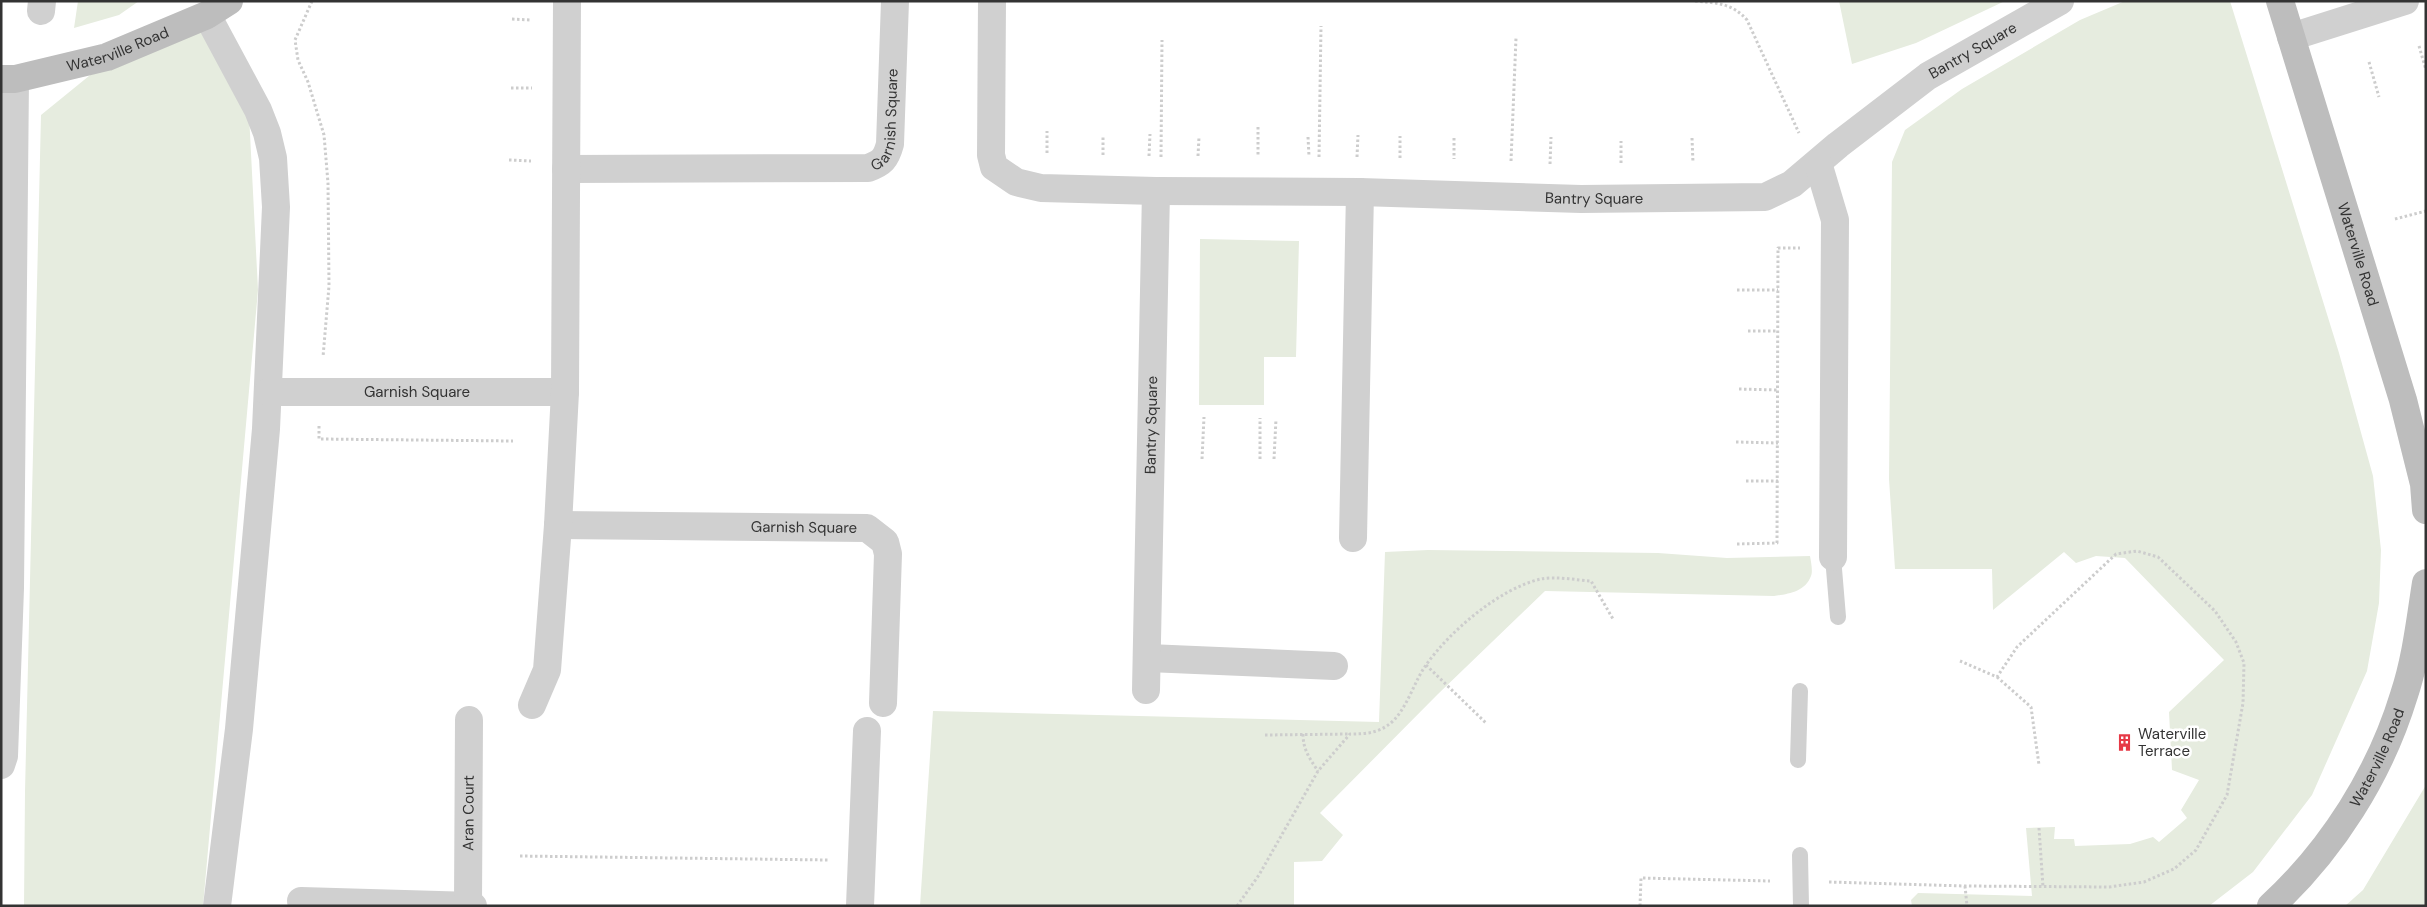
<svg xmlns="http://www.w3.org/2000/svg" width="2427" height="907" font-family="'DM Sans',sans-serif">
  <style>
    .green { fill: #e6ecdf }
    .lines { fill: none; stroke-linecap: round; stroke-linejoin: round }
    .path { stroke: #cdcdcd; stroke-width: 3; stroke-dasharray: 2.5 2.5; stroke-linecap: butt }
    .lane { stroke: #d0d0d0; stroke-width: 16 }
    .street { stroke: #d0d0d0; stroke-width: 28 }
    .secondary { stroke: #bdbdbd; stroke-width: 28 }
    .labels { text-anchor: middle; stroke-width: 5; stroke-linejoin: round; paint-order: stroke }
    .street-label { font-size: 15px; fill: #333; stroke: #fff }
    .poi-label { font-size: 15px; fill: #333; stroke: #fff; text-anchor: start }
  </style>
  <rect width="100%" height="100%" fill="#fff"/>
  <!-- green -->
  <path class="green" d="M78 1H139L119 15 74 28Z
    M1839 1H2005L1916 43 1852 64Z
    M2125 1H2230L2339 353 2373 476 2381 550 2379 603 2367 671 2312 795 2253 872 2209 906H1912L1911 900 1918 893 2032 896 2026 828 2055 827 2054 839H2074L2075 846 2130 844 2153 837 2159 842 2187 818 2181 810 2199 780 2172 770 2169 712 2224 660 2125 558 2096 556 2076 563 2064 552 1993 610 1992 569H1895L1889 479 1892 162 1905 130 1962 89 2080 20Z
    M197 27 228 72 249 114 258 290 203 906H24L25 792 41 115 100 67Z
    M1200 239 1299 241 1296 357H1264V405H1199Z
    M1428 550 1658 553 1727 558 1810 556C1811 562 1813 571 1811 576 1805 592 1788 594 1774 596L1545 591 1438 694 1320 813 1343 835 1322 861 1294 862V906H920L933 711 1379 722 1385 552Z
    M2426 785V906H2345L2363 890Z"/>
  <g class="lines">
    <!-- path -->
    <path class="path" d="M312 1 295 40 298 60 308 82 324 135 328 183 329 286 323 357
      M1695 1C1717 3 1732 3 1747 20L1799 133
      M512 19 531 20
      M2419 46 2426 70
      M2369 62 2379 97
      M511 88H532
      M1258 127V156
      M1308 137 1309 156
      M1454 138V159
      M1692 138 1693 163
      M1047 153V131
      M1103 155V136
      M1149 156 1150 134
      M1198 156 1199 137
      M1161 157 1162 40
      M1319 157 1321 26
      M1357 157 1358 135
      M1400 158V136
      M509 160 531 161
      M1511 161 1516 38
      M1621 163V141
      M1550 164 1551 137
      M2395 219 2426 211
      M1737 290H1778
      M1748 331H1778
      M1739 389 1778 390
      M319 426V439L513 441
      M1736 442 1778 443
      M1202 459 1204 417
      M1260 459V418
      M1274 459 1276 419
      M1746 481H1778
      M1737 544 1777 543 1778 248H1800
      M1426 665 1487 724
      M1997 677 2031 707 2039 765
      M1303 734C1303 750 1310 759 1318 771
      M1265 735 1350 734
      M2039 828 2043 887
      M520 856 828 860
      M1829 882 1965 886 2109 887 2144 882 2174 869 2196 850 2227 795 2243 703 2244 663 2236 642 2215 611 2158 557 2137 551 2116 554 2017 647 1997 677 1960 661
      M1965 886 1967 906
      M1237 906 1259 875 1318 771 1350 734C1367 734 1380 733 1393 721 1408 706 1414 682 1426 665 1450 631 1500 588 1541 579 1555 576 1576 580 1591 581L1613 619
      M1640 906 1641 878 1770 881"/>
    <!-- lane -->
    <path class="lane" d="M1833 557 1838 617
      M1798 760 1800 691
      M1800 855 1801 906"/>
    <!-- street -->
    <g class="street">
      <path id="s1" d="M992 1 991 155 994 167 1016 182 1041 188 1156 191 1360 192 1581 199 1765 197 1792 184 1838 145 1928 76 2060 1"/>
      <path d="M41 11 42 1"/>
      <path d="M207 15 258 110 267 133 273 158 276 207 266 429 239 729 217 906"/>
      <path d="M2291 37 2405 1"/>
      <path d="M1818 163 1835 220 1833 557"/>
      <path id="s2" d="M566 169 868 168C882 163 886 159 890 144L895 1"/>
      <path id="s3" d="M268 392H565"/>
      <path id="s4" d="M558 525 867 528 885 542 888 554 883 703"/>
      <path d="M1353 538 1360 192"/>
      <path d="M1148 658 1334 666"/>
      <path id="s5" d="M1146 690 1156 191"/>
      <path d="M532 705 547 670 558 525 565 392 567 1"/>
      <path d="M1 765 4 756 10 588 15 79"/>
      <path d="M301 901 473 906"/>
      <path id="s6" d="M468 905 469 720"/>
      <path d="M860 906 867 731"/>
    </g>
    <!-- secondary -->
    <g class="secondary">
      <path id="s7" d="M2280 1 2403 400 2424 484 2426 510"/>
      <path id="s8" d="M1 79H15L107 57 207 15 229 1"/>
      <path id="s9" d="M2271 906C2332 850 2380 774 2404 695 2416 659 2420 621 2426 583"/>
    </g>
  </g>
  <!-- icons -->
  <defs>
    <symbol id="building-bare" viewBox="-9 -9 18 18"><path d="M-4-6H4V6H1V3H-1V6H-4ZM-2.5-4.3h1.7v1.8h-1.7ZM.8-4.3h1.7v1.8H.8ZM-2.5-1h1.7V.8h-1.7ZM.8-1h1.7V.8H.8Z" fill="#e63946" stroke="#fff" stroke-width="2.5" paint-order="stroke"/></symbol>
  </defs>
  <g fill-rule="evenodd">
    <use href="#building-bare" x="2112" y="730" width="25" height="25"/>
  </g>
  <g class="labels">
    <!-- street labels -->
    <g class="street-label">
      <text dy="5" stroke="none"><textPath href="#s8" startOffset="121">Waterville Road</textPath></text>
      <text dy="5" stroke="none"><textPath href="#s1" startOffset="1198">Bantry Square</textPath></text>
      <text dy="5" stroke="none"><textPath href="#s2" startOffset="359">Garnish Square</textPath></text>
      <text dy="5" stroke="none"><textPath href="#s1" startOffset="772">Bantry Square</textPath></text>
      <text dy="5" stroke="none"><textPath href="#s7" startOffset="265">Waterville Road</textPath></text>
      <text dy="5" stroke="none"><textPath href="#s3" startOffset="149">Garnish Square</textPath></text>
      <text dy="5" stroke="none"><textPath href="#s5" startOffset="265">Bantry Square</textPath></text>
      <text dy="5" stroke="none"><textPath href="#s4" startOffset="246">Garnish Square</textPath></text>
      <text dy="5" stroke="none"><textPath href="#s9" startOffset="184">Waterville Road</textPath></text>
      <text dy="5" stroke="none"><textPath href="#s6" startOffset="92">Aran Court</textPath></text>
    </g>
    <!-- poi labels -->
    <g class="poi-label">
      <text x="2138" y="739">Waterville<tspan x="2138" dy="17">Terrace</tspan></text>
    </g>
  </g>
  <!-- border -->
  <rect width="2427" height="907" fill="none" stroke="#333333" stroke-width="5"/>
</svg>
